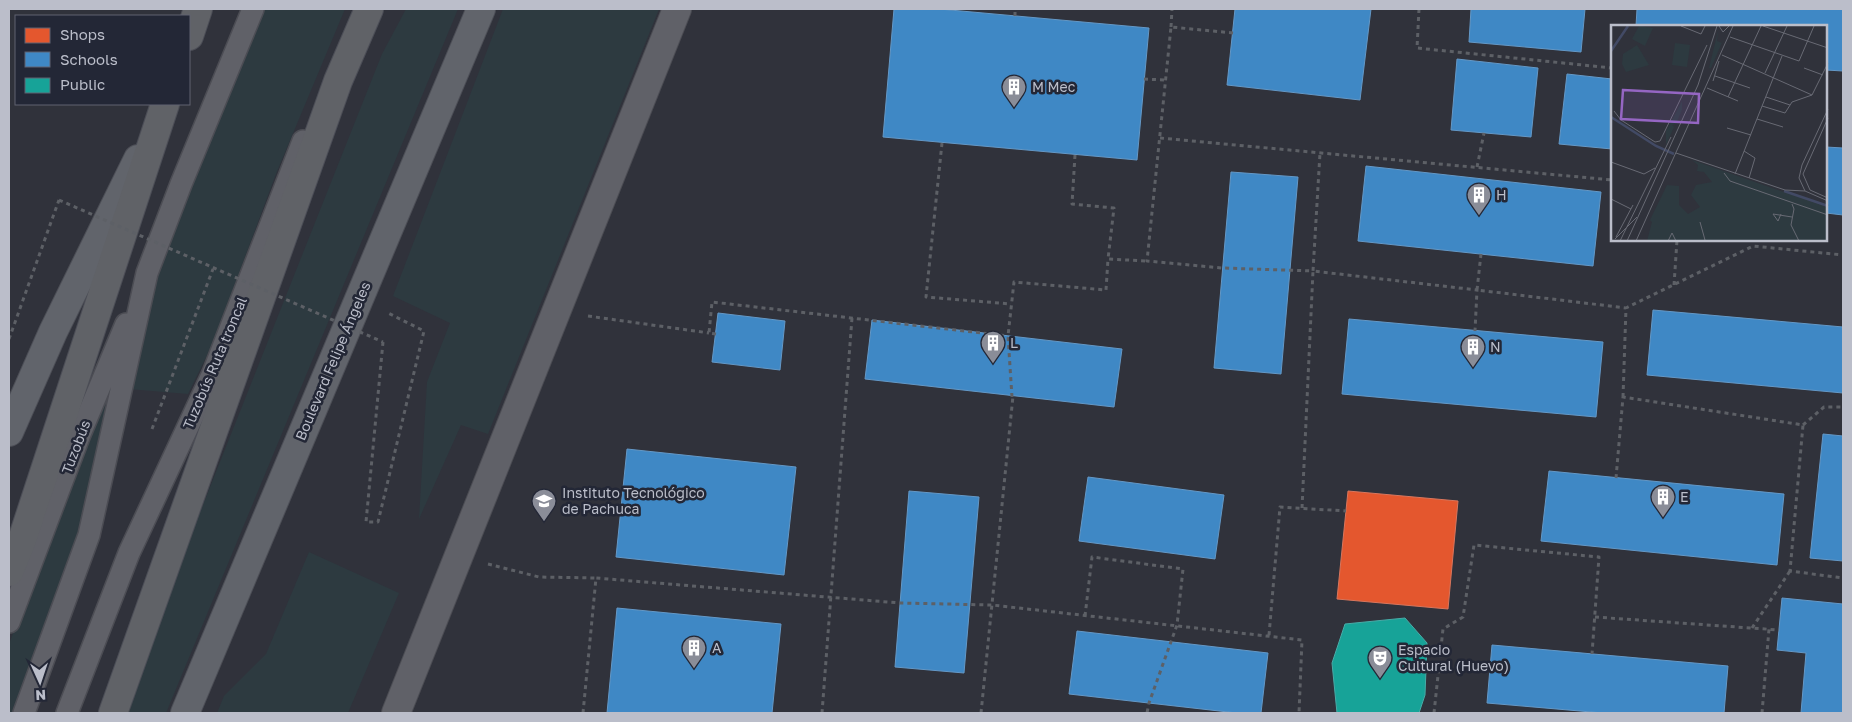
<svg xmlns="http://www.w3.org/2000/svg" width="1852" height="722" font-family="'Golos Text',sans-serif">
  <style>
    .green { fill: #2d3a40 }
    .shops { fill: #e4572e; stroke: #d8765d }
    .schools { fill: #3f88c5; stroke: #6498c6 }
    .public { fill: #17a398; stroke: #48aba7 }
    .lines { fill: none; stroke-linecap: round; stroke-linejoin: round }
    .service-casing { stroke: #4c4d54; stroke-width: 24 }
    .minor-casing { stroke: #4c4d54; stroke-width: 30 }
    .primary-casing { stroke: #4d4f57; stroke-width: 30 }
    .trunk-casing { stroke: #4c4e57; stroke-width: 30 }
    .path { stroke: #5d6066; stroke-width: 3; stroke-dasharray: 4 4; stroke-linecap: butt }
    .service { stroke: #606168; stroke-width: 21 }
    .minor { stroke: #606168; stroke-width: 28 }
    .primary { stroke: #61646b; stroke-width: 28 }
    .trunk { stroke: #606267; stroke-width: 28 }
    .path-bridge { stroke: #5d6066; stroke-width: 3; stroke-dasharray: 4 4; stroke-linecap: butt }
    .labels { text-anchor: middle; stroke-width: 5; stroke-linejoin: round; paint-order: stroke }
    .poi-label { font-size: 14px; fill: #bbbeca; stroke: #232736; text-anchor: start }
    .street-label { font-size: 14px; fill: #bbbeca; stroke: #232736 }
    .inset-river { fill: none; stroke: #424a65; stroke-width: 2.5 }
    .inset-road { fill: none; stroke: #686a74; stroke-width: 1 }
    .view { fill: #9566c3; fill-opacity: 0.15; stroke: #9566c3; stroke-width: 2.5 }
    .inset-edge { fill: none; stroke: #bbbeca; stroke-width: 2.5 }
  </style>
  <rect width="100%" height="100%" fill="#30323b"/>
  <!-- green -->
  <path class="green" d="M258 9H345L276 174 213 343 188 394 128 389 152 281Z
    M406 9H458L166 713H127L179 565 382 54Z
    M503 9H659L488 434 461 425 419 519 427 382 450 323 393 296Z
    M111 375 116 378 81 534 14 713H9V644Z
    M309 552 399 593 348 713H217L224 696 266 654Z"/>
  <!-- shops -->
  <path class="shops" d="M1348 491 1458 501 1448 609 1337 599Z"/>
  <!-- schools -->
  <path class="schools" d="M894 9H939L1149 28 1137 160 883 137Z
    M1235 9H1371L1360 100 1227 85Z
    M1471 9H1585L1581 52 1469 42Z
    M1637 9H1843V71L1826 70V26H1636Z
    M1457 59 1538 68 1531 137 1451 130Z
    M1567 74 1612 79V149L1559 144Z
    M1826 147 1843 148V215L1826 213Z
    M1366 166 1601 192 1593 266 1358 241Z
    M1231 172 1298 177 1281 374 1214 368Z
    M1653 310 1843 327V393L1647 375Z
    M718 313 785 321 780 370 712 362Z
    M1349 319 1603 342 1596 417 1342 394Z
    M872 320 1122 349 1114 407 865 379Z
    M1823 434 1843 436V561L1810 558Z
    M627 449 796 467 784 575 616 557Z
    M1549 471 1784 494 1777 565 1541 541Z
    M1088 477 1224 495 1215 559 1079 541Z
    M909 491 979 497 964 673 895 667Z
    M1782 598 1843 604V713H1801L1806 653 1777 650Z
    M617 608 781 624 772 713H607Z
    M1077 631 1268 653 1261 713H1237L1069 694Z
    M1492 645 1728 666 1724 713H1603L1487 703Z"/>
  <!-- public -->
  <path class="public" d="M1405 618 1427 643 1425 695 1419 713H1337L1332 663 1345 624Z"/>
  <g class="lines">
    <defs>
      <path id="service" d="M9 622 80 434 126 324
        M24 713 89 535 147 273 181 184 253 9
        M67 713 129 553 213 373 303 141"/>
      <path id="minor" d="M396 713 677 9"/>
      <path id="primary" d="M9 432 53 332 138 159
        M185 713 481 9"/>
      <path id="trunk" d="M189 36 198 9
        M9 572 22 540 165 104
        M113 713 338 81 369 9"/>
    </defs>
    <!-- service casing -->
    <use href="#service" class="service-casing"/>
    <!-- minor casing -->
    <use href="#minor" class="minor-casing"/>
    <!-- primary casing -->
    <use href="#primary" class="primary-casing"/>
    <!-- trunk casing -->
    <use href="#trunk" class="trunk-casing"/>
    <!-- path -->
    <path class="path" d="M1419 9 1417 48 1612 68
      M1015 16V9
      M1171 27 1172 9
      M1233 33 1171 27 1147 261 1222 268 1313 271 1320 153
      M1144 79 1165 80
      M1160 138 1612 180
      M942 143 926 297 1011 304
      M1075 155 1072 204 1114 208 1108 259
      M1477 167 1484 133
      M1481 254 1477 290 1626 308
      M1674 285 1677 240
      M588 316 709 333
      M716 334 709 333 712 302 1008 336
      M9 339 59 200
      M383 342 366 522H378L424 331 388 313
      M1012 397 1008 336 1014 282 1106 290 1108 259 1147 261
      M1623 397 1626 308 1753 246 1843 255
      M1803 425 1824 407H1843
      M152 429 213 269
      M1616 478 1623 397 1803 425 1790 571 1843 578
      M1302 508 1313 271 1477 290 1475 331
      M488 564 539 577 596 578
      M1085 616 1092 557 1183 569 1177 625 1149 703 1147 713
      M1595 617 1779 630
      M1752 628 1790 571
      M1269 635 1280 507 1346 511
      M583 713 596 578 900 603 992 605 1302 640 1299 713
      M822 713 852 318
      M981 713 1013 396
      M1434 713 1443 629 1463 617 1474 545 1599 557 1592 654
      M1762 713 1769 629"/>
    <!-- service -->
    <use href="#service" class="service"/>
    <!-- minor -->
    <use href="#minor" class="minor"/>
    <!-- primary -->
    <use href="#primary" class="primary"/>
    <!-- trunk -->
    <use href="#trunk" class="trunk"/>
    <!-- path-bridge -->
    <path class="path-bridge" d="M59 200 383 342"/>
  </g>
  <!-- icons -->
  <defs>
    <symbol id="building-pin" viewBox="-11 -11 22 30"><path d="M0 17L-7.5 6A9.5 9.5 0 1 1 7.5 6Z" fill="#8a8d98" stroke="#232736"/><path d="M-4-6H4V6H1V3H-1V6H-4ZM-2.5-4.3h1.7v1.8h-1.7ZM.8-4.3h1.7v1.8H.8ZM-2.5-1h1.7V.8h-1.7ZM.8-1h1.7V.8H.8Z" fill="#fff"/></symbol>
    <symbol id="school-pin" viewBox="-11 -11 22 30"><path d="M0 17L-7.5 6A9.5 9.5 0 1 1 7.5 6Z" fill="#8a8d98" stroke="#232736"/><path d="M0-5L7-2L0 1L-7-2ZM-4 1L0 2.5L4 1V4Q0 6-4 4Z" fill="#fff"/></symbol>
    <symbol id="theatre-pin" viewBox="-11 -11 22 30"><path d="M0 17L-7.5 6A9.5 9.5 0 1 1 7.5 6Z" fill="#8a8d98" stroke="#232736"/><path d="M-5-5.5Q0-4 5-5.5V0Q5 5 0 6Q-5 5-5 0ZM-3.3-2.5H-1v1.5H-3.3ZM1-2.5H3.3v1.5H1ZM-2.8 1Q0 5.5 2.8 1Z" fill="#fff"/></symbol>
  </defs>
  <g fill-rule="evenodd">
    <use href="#building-pin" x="1000" y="73" width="28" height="38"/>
    <use href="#building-pin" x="1465" y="181" width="28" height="38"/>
    <use href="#building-pin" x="979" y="329" width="28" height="38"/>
    <use href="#building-pin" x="1459" y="333" width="28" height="38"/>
    <use href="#building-pin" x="1649" y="483" width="28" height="38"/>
    <use href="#school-pin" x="530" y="487" width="28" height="38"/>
    <use href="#building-pin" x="680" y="634" width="28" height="38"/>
    <use href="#theatre-pin" x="1366" y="644" width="28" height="38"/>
  </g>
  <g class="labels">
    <!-- poi labels -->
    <g class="poi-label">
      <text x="1032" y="92">M Mec</text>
      <text x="1496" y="200">H</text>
      <text x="1010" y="348">L</text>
      <text x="1490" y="352">N</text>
      <text x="562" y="498">Instituto Tecnológico<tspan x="562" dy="16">de Pachuca</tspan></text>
      <text x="1680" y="502">E</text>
      <text x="712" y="653">A</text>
      <text x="1398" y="655">Espacio<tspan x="1398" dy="16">Cultural (Huevo)</tspan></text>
    </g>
    <!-- street labels -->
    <g class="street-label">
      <text transform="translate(333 361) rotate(-67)" y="5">Boulevard Felipe Ángeles</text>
      <text transform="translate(215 363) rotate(-67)" y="5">Tuzobús Ruta troncal</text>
      <text transform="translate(76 447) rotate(-69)" y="5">Tuzobús</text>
    </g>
  </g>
  <!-- overview -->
  <g transform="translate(1611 25)">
    <rect width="216" height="216" fill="#30323b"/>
    <path d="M28 1 42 3 34 21 21 14ZM118 1 100 43H98L107 6 106 16 111 18ZM64 18 79 20 76 42 61 40ZM26 20 38 40 15 47 11 39 12 29ZM71 76V85L65 99 61 100 63 102 55 120V106ZM81 135 216 182V216H36L41 197 39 195 56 160 68 161V180L77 189 89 182 80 170 85 160 101 157 93 147 86 146 87 140Z" fill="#2d3a40"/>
    <path class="inset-river" d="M0 26 17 1M0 92 45 121 63 129M173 166 217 181"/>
    <path class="inset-road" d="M70 1 90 9 94 1M108 1 112 7 118 1M152 1 217 23M119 12 188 36 203 1M111 30 201 70M193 43 212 50M154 48 176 1M104 51 139 63M102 56 108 36M96 63 127 76M201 70 217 38M117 72 150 1M155 72 179 80M151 81 174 88 181 77 201 70M217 84 191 140 188 153 194 166 217 176M3 86 10 95 44 117 49 116 96 20M217 93 192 149 199 165 217 173M146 94 172 102M116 103 140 110M133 126 144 133 138 153M65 128 174 165 194 166M0 137 33 149 44 143M113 148 119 156 217 190M124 149 171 31M0 174 20 184M181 179 183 184 180 200 188 216M162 189 181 192M162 189 167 196 170 189M89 197 94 215M5 212 22 180M4 214 26 192M9 216 60 112M16 216 87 60 106 1M25 216 122 1M57 216 61 208 65 216"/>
    <path class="view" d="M12 65 88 69 87 98 10 94Z"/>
    <rect width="216" height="216" class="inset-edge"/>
  </g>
  <!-- border -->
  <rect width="1852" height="722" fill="none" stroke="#bbbeca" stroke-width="20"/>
  <!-- legend -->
  <rect x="15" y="15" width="175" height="90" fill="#232736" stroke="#606371"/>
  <rect x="25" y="28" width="25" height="15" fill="#e4572e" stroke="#606371"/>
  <text x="60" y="40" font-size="15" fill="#bbbeca">Shops</text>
  <rect x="25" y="52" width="25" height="15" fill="#3f88c5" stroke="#606371"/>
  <text x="60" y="65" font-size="15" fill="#bbbeca">Schools</text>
  <rect x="25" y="78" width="25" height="15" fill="#17a398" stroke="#606371"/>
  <text x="60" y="90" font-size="15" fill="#bbbeca">Public</text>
  <!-- north arrow -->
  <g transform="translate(40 682) rotate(177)" stroke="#232736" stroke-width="4" paint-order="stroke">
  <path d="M0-4L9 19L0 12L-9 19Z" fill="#bbbeca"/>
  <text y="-8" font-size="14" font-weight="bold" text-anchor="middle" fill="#bbbeca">N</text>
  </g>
</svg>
